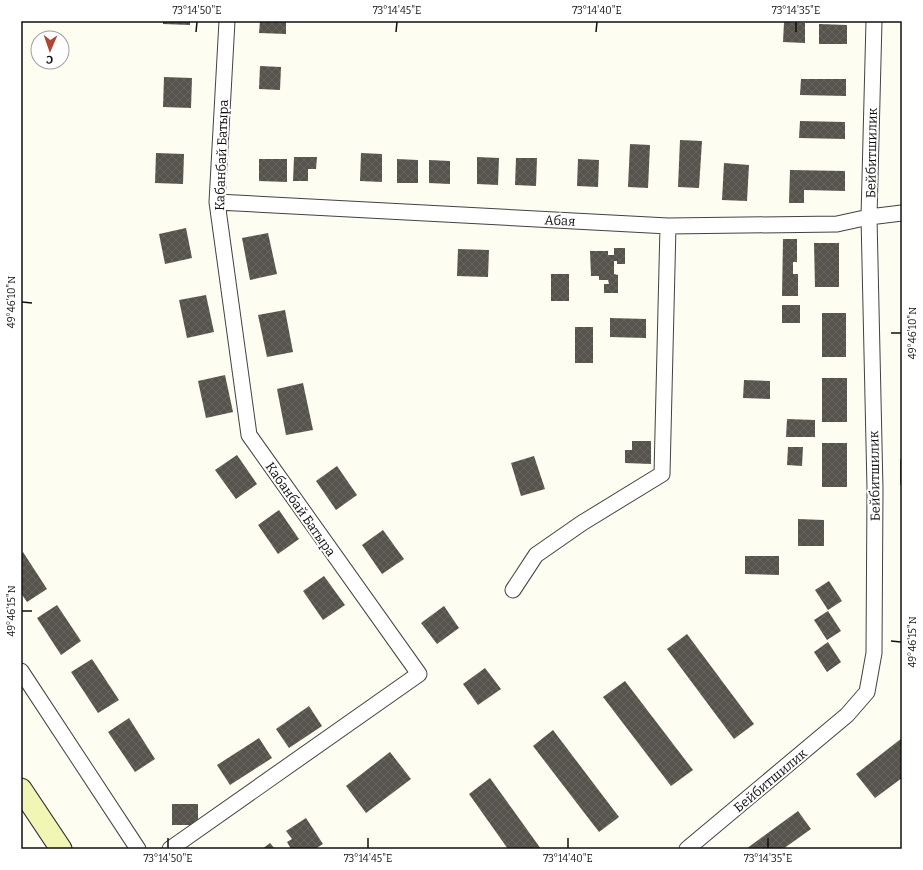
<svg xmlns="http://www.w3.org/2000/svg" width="923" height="870" font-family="Bitter,serif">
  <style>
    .building { fill: url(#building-cross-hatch) }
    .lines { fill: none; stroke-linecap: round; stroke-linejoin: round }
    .street-casing { stroke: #424242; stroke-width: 17 }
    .secondary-casing { stroke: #313131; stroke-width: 23 }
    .street { stroke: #fff; stroke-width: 15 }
    .secondary { stroke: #f2f6b4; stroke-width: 21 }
    .ticks { fill: none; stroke: #0f0f0f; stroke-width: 1.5 }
    .labels { text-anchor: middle; stroke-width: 4; stroke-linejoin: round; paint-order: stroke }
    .street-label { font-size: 13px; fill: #0f0f0f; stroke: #fff }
    .neatline { fill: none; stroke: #0f0f0f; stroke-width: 1.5 }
    .ticks-label { font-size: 10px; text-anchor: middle; fill: #0f0f0f }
  </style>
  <defs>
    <pattern id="building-cross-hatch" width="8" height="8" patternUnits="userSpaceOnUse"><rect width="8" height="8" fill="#56524c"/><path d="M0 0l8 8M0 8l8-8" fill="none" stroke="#696661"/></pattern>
  </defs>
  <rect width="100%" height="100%" fill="#fdfdf2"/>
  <!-- building -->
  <path class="building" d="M163 21H190V25L163 24Z
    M260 21H286V34L259 33Z
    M784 22 805 23V43L783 42Z
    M819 24 847 25V44H819Z
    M260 66 281 67 280 90 259 89Z
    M164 77 192 78 191 108 163 107Z
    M801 79H846V96L800 95Z
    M800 121 845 122V139L799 138Z
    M680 140 702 141 699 188 678 187Z
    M630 144 650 145 648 188 628 187Z
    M156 153 184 154 183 184 155 183Z
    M361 153 382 154V182L360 181Z
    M294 157H317L316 169H308V181H293Z
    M477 157 499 158 498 185 477 184Z
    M516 158H537L536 186 515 185Z
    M259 159H287V182L259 181Z
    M397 159 418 160V183H397Z
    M578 159 599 160 598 187 577 186Z
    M429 160 450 161V184L429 183Z
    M724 163 749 165 747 201 722 200Z
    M790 170 845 171V191L804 190V203H789Z
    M186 228 192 258 165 264 159 234Z
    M268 233 277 274 250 280 242 238Z
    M783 239H797V262H793V274H798V296H782Z
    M814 243H839V287H815Z
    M614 248H625V264H617V261H614V274L618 275V293H604V284H609L608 280H599V276H591L590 251H608V255H614Z
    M458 249 489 250 488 277 457 276Z
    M551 274H569V301H551Z
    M206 295 214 332 187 338 179 300Z
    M782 305H800V323H782Z
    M285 310 293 352 267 357 258 315Z
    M822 313H846V357H822Z
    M610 318 646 319V338L610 337Z
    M575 327H593V363H575Z
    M225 375 233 412 206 418 198 381Z
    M822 378H847V422H822Z
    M744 380 770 381V399L743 398Z
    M303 383 313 430 286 435 277 389Z
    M787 419 815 420V437H786Z
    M632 441H651V464L625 463V450H632Z
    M822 443H847V487H822Z
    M788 447H803L802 466 787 465Z
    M237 455 257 484 236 499 215 470Z
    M534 456 545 489 521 496 511 463Z
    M900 459H902V485H900Z
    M337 466 357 495 336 510 316 481Z
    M279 510 299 539 278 554 258 525Z
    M798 519 824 520V546H798Z
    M383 530 404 559 382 574 362 545Z
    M23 552 47 589 27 602 21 593V554Z
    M745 556H779V575L745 574Z
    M324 576 345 605 323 620 303 591Z
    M829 581 842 601 828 610 815 590Z
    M57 605 81 641 61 655 37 618Z
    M444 606 459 628 437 644 421 623Z
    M828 611 841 631 827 640 814 620Z
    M687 634 754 724 734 739 667 649Z
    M828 642 841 662 827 672 814 652Z
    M92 659 119 700 98 713 71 672Z
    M485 668 501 689 478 705 463 684Z
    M625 681 693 770 671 786 603 697Z
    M309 706 322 726 289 748 276 729Z
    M129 718 155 759 135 772 108 732Z
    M553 730 619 817 599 832 533 746Z
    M259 738 272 758 230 785 217 765Z
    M902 738V778L875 798 856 774Z
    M390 752 411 779 366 813 346 786Z
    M490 778 541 849H508L469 794Z
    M172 804H198V825H172Z
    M798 811 811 829 783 849H746Z
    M306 818 323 844 315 849H291L287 842 292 839 286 831Z
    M270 843 275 849H262Z"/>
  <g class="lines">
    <defs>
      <path id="street" d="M217 202 668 226 837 224 869 217 902 213
        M513 590 536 555 582 523 662 474 668 226
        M21 671 138 849
        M170 849 419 674 249 435 217 202 227 21
        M687 849 847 715 867 692 874 653 875 489 869 217 874 21"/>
      <path id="secondary" d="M21 789 61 849"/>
    </defs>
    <!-- street casing -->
    <use href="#street" class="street-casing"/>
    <!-- secondary casing -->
    <use href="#secondary" class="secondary-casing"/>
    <!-- street -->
    <use href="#street" class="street"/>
    <!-- secondary -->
    <use href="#secondary" class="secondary"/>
  </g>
  <!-- ticks -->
  <path class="ticks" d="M196 32 197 22M396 32 397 22M596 32 597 22M796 32V22M22 302 32 303M891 333H901M22 611H32M891 641 901 642M168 848V838M368 848V838M568 848V838M768 848V838"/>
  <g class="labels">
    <!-- street labels -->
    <g class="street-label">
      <text transform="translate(871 153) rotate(-89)" y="5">Бейбитшилик</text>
      <text transform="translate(221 155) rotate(-88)" y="5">Кабанбай Батыра</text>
      <text transform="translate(560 220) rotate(3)" y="5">Абая</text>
      <text transform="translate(874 476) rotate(-91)" y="5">Бейбитшилик</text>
      <text transform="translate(301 509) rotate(55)" y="5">Кабанбай Батыра</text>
      <text transform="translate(770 780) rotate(-40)" y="5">Бейбитшилик</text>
    </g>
  </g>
  <!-- border -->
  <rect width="923" height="870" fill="none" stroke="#ffffff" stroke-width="44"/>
  <!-- north arrow -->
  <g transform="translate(50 50) rotate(182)"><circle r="19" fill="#ffffff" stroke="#9f9f9f"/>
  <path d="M0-3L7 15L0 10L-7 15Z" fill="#af4636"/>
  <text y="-6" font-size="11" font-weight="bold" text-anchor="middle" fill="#0f0f0f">С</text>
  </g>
  <rect x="22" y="22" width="879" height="826" class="neatline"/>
  <g class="ticks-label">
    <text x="197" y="14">73°14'50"E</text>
    <text x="397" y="14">73°14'45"E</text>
    <text x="597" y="14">73°14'40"E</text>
    <text x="796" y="14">73°14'35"E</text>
    <text transform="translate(11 302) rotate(-90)" y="4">49°46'10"N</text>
    <text transform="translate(912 333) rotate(-90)" y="4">49°46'10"N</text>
    <text transform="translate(11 611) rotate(-90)" y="4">49°46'15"N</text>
    <text transform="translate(912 642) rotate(-90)" y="4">49°46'15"N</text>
    <text x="168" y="862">73°14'50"E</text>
    <text x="368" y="862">73°14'45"E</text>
    <text x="568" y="862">73°14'40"E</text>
    <text x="768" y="862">73°14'35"E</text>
  </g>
</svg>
